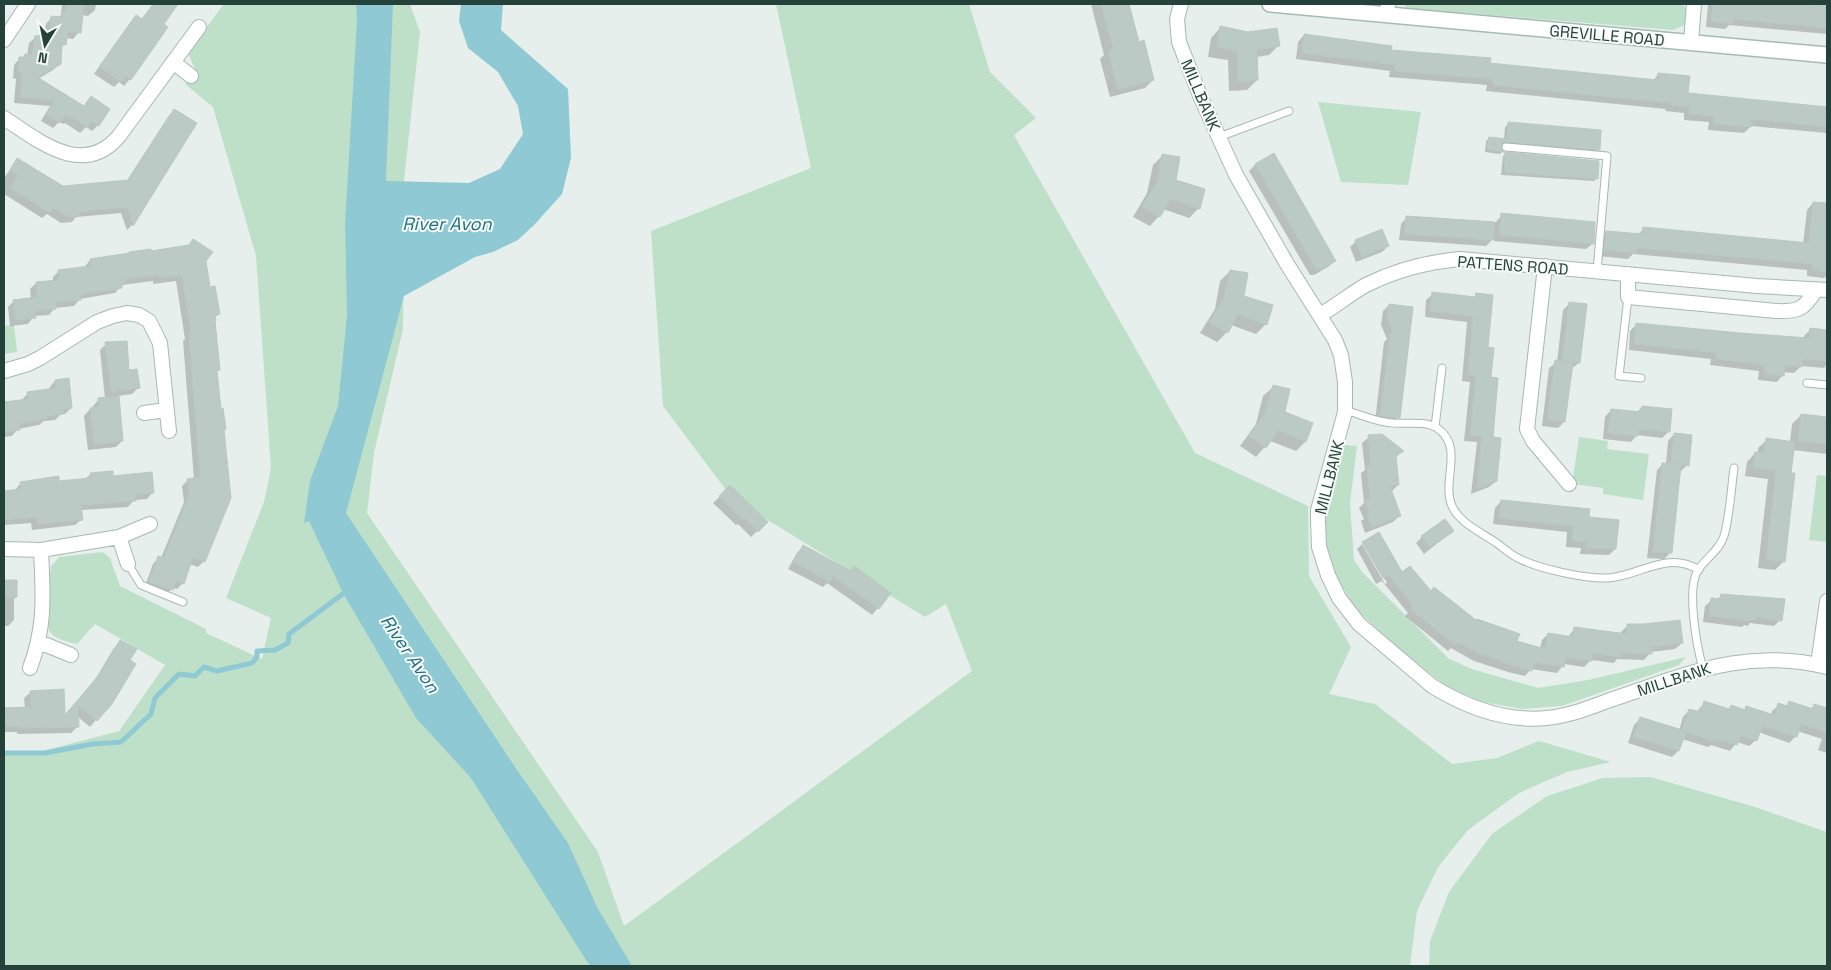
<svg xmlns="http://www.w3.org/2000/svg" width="1831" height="970" font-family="'Space Grotesk',sans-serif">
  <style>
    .green { fill: #bfe0c8 }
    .water { fill: #8ec9d4 }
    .shadow { fill: #0003 }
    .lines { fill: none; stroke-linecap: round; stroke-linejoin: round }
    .stream { stroke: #8ec9d4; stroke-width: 5 }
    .building { fill: #bbcac4; stroke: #b8c9c2 }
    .lane-casing { stroke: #a8b8b2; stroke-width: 9 }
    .street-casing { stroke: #a8b8b2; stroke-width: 16 }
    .secondary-casing { stroke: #a4bbb3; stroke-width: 18 }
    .lane { stroke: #fff; stroke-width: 7 }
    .street { stroke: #fff; stroke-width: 14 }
    .secondary { stroke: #fff; stroke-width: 15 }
    .labels { text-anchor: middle; stroke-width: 4; stroke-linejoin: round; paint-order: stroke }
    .street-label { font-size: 16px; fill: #24423a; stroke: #f7fbf9 }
    .water-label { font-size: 18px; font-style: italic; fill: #1c6f80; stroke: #f7fbf9 }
  </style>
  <rect width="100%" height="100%" fill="#e6efeb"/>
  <!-- green -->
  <path class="green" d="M221 4H410L420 32 404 181 403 329 374 453 367 513 598 852 624 926 972 671 946 604 925 617 732 498 663 406 651 231 811 168 776 4H969L990 72 1036 118 1014 135 1195 453 1308 506 1309 576 1351 647 1329 694 1375 704 1452 764 1497 758 1539 741 1611 762 1567 772 1519 793 1468 830 1438 867 1417 911 1410 966H4V755H27L119 731 165 665 95 624 77 644C69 642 57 640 51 633 42 623 50 580 51 566L59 557 103 552 110 558 120 586 206 629V633L262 659 271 618 226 598 264 502 271 468 256 256 213 107 185 84 195 69 188 53 223 5Z
    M1404 4H1682C1689 10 1689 16 1687 24L1673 30 1406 8Z
    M1318 102 1421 112 1408 185 1341 182Z
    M14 325 17 352 4 354V326Z
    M1579 437 1608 441 1607 449 1649 454 1643 500 1603 494V488L1572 484Z
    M1342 445 1357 446 1350 503 1354 560 1363 573 1449 659 1472 669 1538 688 1588 680 1686 657 1679 665 1562 706 1522 709 1483 702 1447 687 1392 643 1354 607 1330 564 1324 534 1325 509Z
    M1817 475 1827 476V542L1809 540Z
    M1651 777 1755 807 1827 832V966H1429L1430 941 1449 892 1492 834 1547 796 1603 778Z"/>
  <!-- water -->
  <path class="water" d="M356 4H393L386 181 469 183 500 169 523 134 518 106 498 72 468 48 459 21 461 4H503L501 30 568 89 571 158 562 194 535 224 518 240 493 252 475 257 404 296 346 513 515 767 568 843 597 907 632 966H591L586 960 471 778 416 718 343 593 309 521 304 523 310 481 338 406 347 315 345 224 357 20Z"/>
  <!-- shadow -->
  <path class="shadow" d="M62 4H96L95 10 88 16 81 15 79 32 73 39 66 38 65 44 61 48 60 64 53 70 38 79 83 107 91 98 98 125 92 131 86 127 80 133 65 123 64 124 59 122 53 128 41 121 50 106 14 103 16 79 13 78 14 65 20 58 27 56 29 43 42 32 44 33 46 24 52 17 58 18 61 15Z
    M153 4H177L162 24 167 27 130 79 124 86 119 82 114 87 94 74 130 23 136 17 141 20Z
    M1091 4H1128L1138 43 1153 80 1145 88 1110 97 1100 59 1104 55Z
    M1708 4H1814V6L1827 7V34L1729 25 1725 29 1706 27Z
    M1220 28 1279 45 1269 55 1256 57 1257 80 1247 90 1229 91 1228 60 1208 57 1211 38Z
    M1304 35 1390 51 1489 64 1652 81 1659 74 1687 94 1827 108V133L1751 126 1744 133 1708 130 1709 122 1684 120V113L1665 111 1666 109 1486 91 1487 85 1389 77 1390 71 1296 59 1298 42Z
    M174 110 195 124 132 225 127 230 121 213 76 217 72 222 61 223 47 214 42 218 4 194V178L18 159 63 187 126 182 168 117Z
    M1508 124 1599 149 1596 152 1503 144 1500 145 1502 152 1500 154 1485 152 1486 141 1489 138 1504 140 1505 127Z
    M1506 153 1597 178 1594 181 1501 175 1503 156Z
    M1163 155 1175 181 1199 208 1189 218 1163 209 1159 216 1150 226 1133 217 1147 193 1153 165Z
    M1273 155 1335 261 1328 267 1314 275H1310L1249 171 1255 165Z
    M1813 203 1827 205V275L1824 278 1807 276V270L1633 254 1628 259 1598 256 1600 238 1606 232 1637 235 1644 229 1803 244 1807 210Z
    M1502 215 1593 243 1586 249 1494 241V238L1486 246 1399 240 1401 224 1407 217 1495 223Z
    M1356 241 1388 246 1382 252 1356 262 1350 247Z
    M150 252 205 261 208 288 219 314 214 318 219 370 216 373 223 431 204 561 198 567 189 564 183 583 177 589 172 588 165 596 144 589 153 564 159 557 161 558 184 502 182 486 188 480 194 479 183 341 185 339 176 281 153 284V281L122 285 115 293 80 299 74 306 55 308 49 315 34 316 28 324 10 326 8 307 14 301 31 299 30 289 36 283 53 281V277L59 271 84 268 90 260Z
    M1230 271 1242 296 1266 324 1256 334 1231 325 1227 332 1217 342 1200 333 1215 309 1220 281Z
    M1433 294 1473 298 1476 295 1487 348 1490 378 1491 438 1496 481 1489 487 1471 494 1477 442 1464 441 1470 382 1462 381 1467 322 1425 317 1426 300Z
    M1570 303 1579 363 1571 369 1564 422 1558 428 1542 426 1549 368 1557 362 1563 310Z
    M1389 305 1412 308 1398 417 1392 424 1375 422 1384 342 1387 339 1381 325 1383 311Z
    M1637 324 1804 339V336L1811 329 1827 331V364L1824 368 1801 366 1794 373 1783 372V375L1777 382 1758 380 1759 371 1710 365 1711 359 1629 350 1630 331Z
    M106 344 128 371 138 388 132 394 118 396 122 441 116 447 88 450 84 416 90 409H93V406L99 399H105L100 350Z
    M68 380 71 408 65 414 60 415 55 420 44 421 39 425 18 429 12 436 4 437V403L21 401 27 394 49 390V388L55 381Z
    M1273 387 1283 412 1305 442 1296 451 1270 441 1256 457 1240 446 1256 424 1263 396Z
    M1642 407 1668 432 1662 438 1637 435 1631 442 1603 439 1605 417 1611 410 1636 413Z
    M1801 415 1827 418V454L1793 450 1784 561 1775 570 1758 568 1768 479 1745 476 1747 462 1755 453H1758V448L1767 440 1790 442 1792 424Z
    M1674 434 1687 465 1681 471H1679L1670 553 1664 559 1647 558 1657 470 1663 464H1666L1668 441Z
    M1369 437 1402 451 1395 458 1398 485 1391 492 1399 516 1393 522 1365 533 1361 521 1364 519 1359 508 1364 503 1361 473 1365 470 1362 443Z
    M91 474 112 477 153 492 147 499 134 500 128 507 81 510 82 519 75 525 32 530 31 523 4 525V492L14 491 21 483 58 482 85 479Z
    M730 487 766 522 751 537 738 524 736 525 713 503Z
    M1501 501 1588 518 1615 549 1609 555 1580 554 1581 548 1566 547 1567 532 1493 524 1495 508Z
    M1453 531 1424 554 1416 543 1422 537Z
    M1364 543 1402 574 1476 622 1515 642 1540 649 1542 640 1548 634 1568 637 1575 628 1621 635V632L1628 625 1682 643 1675 649 1651 652 1644 660 1617 659 1614 663 1591 660 1584 667 1564 664 1557 673 1531 669 1525 676 1508 672 1474 661 1451 648 1448 651 1405 616 1408 613 1382 581 1376 584 1357 549 1362 544 1385 584 1387 583Z
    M803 547 850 572 890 593 872 615 827 583 823 587 788 569 797 553Z
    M4 581H16V597L14 599V620L8 626H4V644Z
    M1722 595 1780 620 1774 626 1750 623 1748 626 1744 625 1742 627 1703 622 1705 606 1712 600H1716Z
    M121 641 110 703 90 727 77 716V727L71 733 17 734V732H4V709H25L24 698 31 692 64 717 93 683 114 648Z
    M1705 702 1728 710 1731 706 1744 710 1747 708 1771 716 1772 711 1779 705 1785 707 1789 702 1810 709 1815 705 1827 709V753L1818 750 1822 739 1797 731 1796 736 1789 743 1758 732 1756 740 1749 746 1737 742 1730 751 1711 745 1708 747 1682 739 1678 751 1672 757 1628 743 1634 725 1640 719 1679 731 1683 717 1689 710 1697 713 1699 709Z"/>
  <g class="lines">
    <!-- stream -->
    <path class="stream" d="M4 753H45L93 744 121 742 151 714 155 698 179 674 195 676 204 667 217 671 252 663 257 657V651L275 650 288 643 289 634 348 590"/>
  </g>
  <!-- building -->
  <path class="building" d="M67 4H84L81 33 68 32 66 45 62 44 61 64 37 77 84 106 91 96 110 109 99 126 92 121 87 127 72 117 71 119 65 115 60 123 46 114 55 100 20 97 22 73H18L19 57H24L25 54 32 55 35 36H41V31L50 32 51 16 62 17 63 11H66Z
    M154 4H178L164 24 168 27 131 80 125 76 121 82 99 67 136 15 142 19Z
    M1101 4H1129L1139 42 1144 40 1154 80 1118 90 1108 50 1113 48Z
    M1713 4H1815V5L1827 6V28L1733 19V24L1711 21Z
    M1220 26 1248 32 1277 28 1280 46 1257 50 1258 80 1238 82 1237 51 1217 47Z
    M1304 34 1392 46 1391 50 1491 58 1490 63 1657 80 1658 73 1690 76 1688 93 1827 107V127L1752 119 1751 127 1714 124V116L1689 114 1690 107 1671 105V103L1492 85 1493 79 1395 71V65L1302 53Z
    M174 109 197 123 133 226 128 207 79 212V216L68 217 53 208 50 213 10 188 19 175 10 170 17 158 63 186 128 180Z
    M1508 122 1601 130 1600 150 1506 142H1503L1501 146 1504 152 1487 149 1489 137 1507 139Z
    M1505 152 1599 161 1598 179 1504 172Z
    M1274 153 1336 261 1321 269H1316L1255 164Z
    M1162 154 1180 157 1176 180 1205 189 1200 209 1171 199 1160 217 1142 207 1157 182Z
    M1813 202 1827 203V272L1812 270 1813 264 1636 248V253L1604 250 1606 231 1642 234 1643 227 1809 243Z
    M1501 213 1595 222 1594 244 1499 235Z
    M1406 216 1495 222 1493 240 1405 234Z
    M1382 229 1389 246 1362 257 1355 240Z
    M193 239 213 252 206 261 210 287 215 286 220 314 215 315 216 321H215L220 370 217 371 221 409 223 408 226 429 224 430 231 498 205 562 193 557 184 584 176 581 173 590 149 582 158 556 164 558 189 495 187 479 200 477 189 334H191L182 275 159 278 158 275 126 279V282L122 283V288L80 294 81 300 56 302V309L35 311 36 318 16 320 13 300 37 297 36 282 59 280 58 270 91 266 90 259 129 253V252L151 249V251L189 245Z
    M1230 270 1248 273 1244 296 1273 305 1267 325 1238 314 1228 333 1209 323 1224 298Z
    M1432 292 1475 297 1476 293 1493 295 1488 347 1494 348 1491 377 1498 378 1493 437 1501 438 1497 481 1477 489 1482 436 1470 435 1476 376 1468 375 1473 316 1430 311Z
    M1569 302 1587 304 1580 363 1562 361Z
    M1389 304 1413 307 1400 418 1380 416 1390 334 1393 333 1387 318Z
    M1636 323 1740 333 1809 338 1810 328 1827 330V361L1803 359 1802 367 1785 365 1784 376 1764 374 1765 365 1716 359 1717 353 1634 344Z
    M127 341 129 370 137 369 140 388 111 392 105 342Z
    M1555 360 1573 363 1565 422 1547 420Z
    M69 378 72 408 63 410V414L47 416V419L19 424 20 430 4 432V402L28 399 27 392 56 388 55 380Z
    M1273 385 1290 389 1285 412 1313 423 1306 442 1278 430 1266 448 1249 436 1265 413Z
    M119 396 123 441 94 445 90 408 99 407 98 398Z
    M1642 406 1672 409 1670 432 1639 429 1638 436 1608 433 1611 409 1641 412Z
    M1801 414 1827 417V444L1798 441Z
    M1674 433 1692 435 1689 466 1671 463Z
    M1382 434 1404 451 1396 456 1399 485 1390 486 1401 516 1372 527 1367 514 1370 513 1365 500 1370 499 1367 466 1371 465 1368 435Z
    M1766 438 1795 442 1791 473H1795L1785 562 1766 559 1776 471 1753 468 1755 452 1764 453Z
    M1662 463 1681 465 1672 553 1653 552Z
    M113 471V476L152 472 154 493 135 495 136 501 81 505 83 520 38 524 37 517 4 520V491L21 489 20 482 59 476V481L91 478 90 473Z
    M730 485 768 522 758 532 745 518 743 520 719 496Z
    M1501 500 1590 509 1589 517 1619 520 1616 549 1586 548 1587 542 1572 541 1573 526 1499 518Z
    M1445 519 1454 531 1430 548 1421 536Z
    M1379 532 1402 572 1410 566 1431 591 1434 587 1476 620 1477 619 1520 634 1517 641 1545 649 1548 633 1573 637 1574 627 1627 634V624H1644L1680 620 1683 643 1652 647V654L1621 653V657L1593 653 1592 661 1566 657 1564 667 1534 662 1532 671 1514 666 1482 654 1481 655 1458 642 1455 645 1410 609 1413 605 1388 575 1383 578 1362 542Z
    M803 545 851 571 854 566 891 593 879 609 833 576 830 582 794 562Z
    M4 580H17V597H4Z
    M1721 594 1785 599 1782 621 1755 617V620L1750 619 1749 621 1709 616 1711 598 1720 599Z
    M120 640 137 649 130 660 136 664 112 704 97 721 78 705 79 727 23 728 22 727 4 726V708L31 707 30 691 64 689 65 715 99 675Z
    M1704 701 1729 709 1731 705 1745 710 1746 706 1774 715 1778 703 1787 706 1789 701 1813 709 1814 704 1827 708V733L1801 724 1797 737 1762 726 1757 741 1740 736 1737 745 1716 739V742L1686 732 1679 751 1633 737 1640 717 1682 730 1689 709 1701 712Z"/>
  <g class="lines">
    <defs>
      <path id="lane" d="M1219 137 1289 111
        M1506 147 1607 156 1597 271
        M1628 297 1619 376 1641 378
        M1807 383 1827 385
        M1345 410C1359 414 1372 420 1385 422 1401 426 1423 419 1437 428 1465 447 1441 481 1452 506 1460 524 1483 533 1498 544 1505 549 1512 556 1520 559 1539 569 1586 579 1608 578 1640 576 1667 550 1699 570
        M1435 427 1442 368
        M128 564 141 585 183 602
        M1703 669C1697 647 1686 589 1698 570 1705 559 1720 550 1724 536 1730 515 1731 490 1734 468"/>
      <path id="street" d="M1181 4 1177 19 1179 42 1201 98 1236 175 1287 264 1335 340 1341 355 1345 382V412L1318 510V521L1319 547 1328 575 1339 598 1359 624 1432 686C1466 707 1506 722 1547 718 1569 716 1592 707 1613 699 1688 674 1746 647 1827 667
        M1387 15 1388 4
        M4 40 28 4
        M1691 42 1694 4
        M173 62 191 76
        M4 118C38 140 83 179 119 136L199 27
        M1545 266 1527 429 1533 441 1569 484
        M1628 274V297L1776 311C1799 312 1804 309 1816 290
        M1320 315C1336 306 1350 294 1366 285 1396 270 1427 262 1460 259L1757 286 1827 290
        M4 371 28 364 40 358 97 322 113 316 127 313 139 315 149 321 160 343 169 431
        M144 413 166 410
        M119 537 128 564
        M4 549 41 550 119 537 150 524
        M39 642 71 655
        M1818 665 1827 601
        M30 668C46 625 43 594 41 550"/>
      <path id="secondary" d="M1270 4 1827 55"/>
    </defs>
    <!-- lane casing -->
    <use href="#lane" class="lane-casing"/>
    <!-- street casing -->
    <use href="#street" class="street-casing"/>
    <!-- secondary casing -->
    <use href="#secondary" class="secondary-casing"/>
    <!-- lane -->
    <use href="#lane" class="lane"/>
    <!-- street -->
    <use href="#street" class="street"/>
    <!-- secondary -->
    <use href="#secondary" class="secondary"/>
  </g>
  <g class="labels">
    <!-- street labels -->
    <g class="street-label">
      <text transform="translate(1607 35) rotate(5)" y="6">GREVILLE ROAD</text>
      <text transform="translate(1201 95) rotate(67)" y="6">MILLBANK</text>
      <text transform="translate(1513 265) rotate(4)" y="6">PATTENS ROAD</text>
      <text transform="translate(1329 477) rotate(-76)" y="6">MILLBANK</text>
      <text transform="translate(1674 679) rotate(-18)" y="6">MILLBANK</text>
    </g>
    <!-- water labels -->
    <g class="water-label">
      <text x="447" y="230">River Avon</text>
      <text transform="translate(410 654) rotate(56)" y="6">River Avon</text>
    </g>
  </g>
  <!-- border -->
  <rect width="1831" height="970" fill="none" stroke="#24423a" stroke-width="10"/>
  <!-- north arrow -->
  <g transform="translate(45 45) rotate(190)" stroke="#f7fbf9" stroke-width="4" paint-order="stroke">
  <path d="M0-4L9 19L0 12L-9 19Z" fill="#24423a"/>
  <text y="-8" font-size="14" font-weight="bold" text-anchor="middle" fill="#24423a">N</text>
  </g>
</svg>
